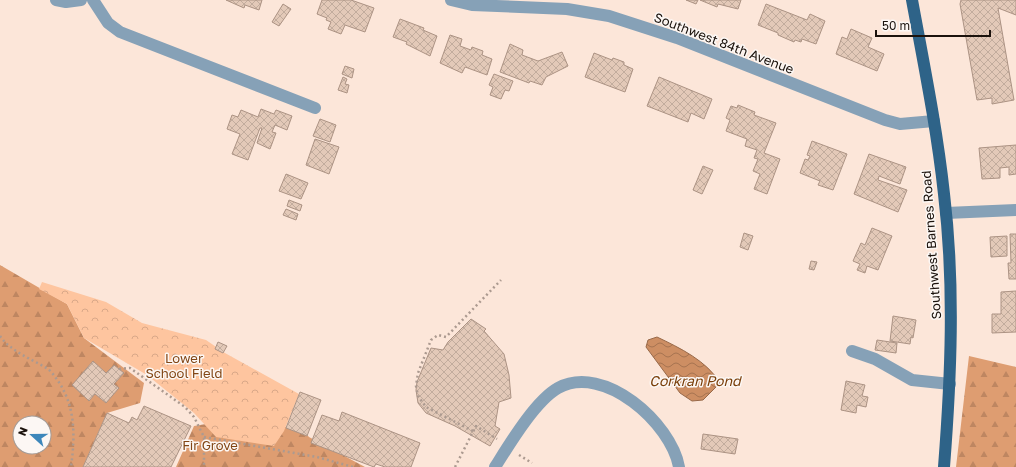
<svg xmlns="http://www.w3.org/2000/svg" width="1016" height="467" font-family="'Golos Text',sans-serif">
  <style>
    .forest { fill: url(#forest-firs); fill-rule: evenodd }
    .park { fill: url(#park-crowns) }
    .water { fill: url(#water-waves); stroke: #986949 }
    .building { fill: url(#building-cross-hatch); stroke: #ac9384 }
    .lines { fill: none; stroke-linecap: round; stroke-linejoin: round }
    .path { stroke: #ac9a90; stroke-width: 2.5; stroke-dasharray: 2 3; stroke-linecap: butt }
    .minor { stroke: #86a1b7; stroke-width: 12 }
    .major { stroke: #2e6388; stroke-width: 12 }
    .labels { text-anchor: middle; stroke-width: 3; stroke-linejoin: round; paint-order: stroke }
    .street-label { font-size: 13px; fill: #1b120c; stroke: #fcf7f4 }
    .park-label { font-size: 13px; fill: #824615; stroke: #fcf7f4 }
    .water-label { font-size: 14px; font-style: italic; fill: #793e09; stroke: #fcf7f4 }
  </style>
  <defs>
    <pattern id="forest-firs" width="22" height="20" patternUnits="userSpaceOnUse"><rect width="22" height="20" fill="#de9d71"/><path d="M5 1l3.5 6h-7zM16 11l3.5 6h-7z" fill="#be8661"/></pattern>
    <pattern id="park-crowns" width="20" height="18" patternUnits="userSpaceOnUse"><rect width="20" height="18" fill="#fec59f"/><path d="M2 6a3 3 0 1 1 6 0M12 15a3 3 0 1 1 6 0" fill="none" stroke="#d9a888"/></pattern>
    <pattern id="water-waves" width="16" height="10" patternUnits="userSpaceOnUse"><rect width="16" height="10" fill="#cd8e63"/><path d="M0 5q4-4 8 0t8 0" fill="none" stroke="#a67350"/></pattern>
    <pattern id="building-cross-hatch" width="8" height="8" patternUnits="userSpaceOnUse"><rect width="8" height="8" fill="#e3c9b8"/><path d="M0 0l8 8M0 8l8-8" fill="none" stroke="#c2ac9d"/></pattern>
  </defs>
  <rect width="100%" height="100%" fill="#fce6d9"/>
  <!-- forest -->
  <path class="forest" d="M0 265 67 304 84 338 144 383 140 403 107 413 83 467H0ZM20 423H44V447H20Z
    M969 356 1016 367V467H956Z
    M212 423 272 429 298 425 309 437 365 467H176L194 426Z"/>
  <!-- park -->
  <path class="park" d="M42 282 106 302 142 323 206 340 225 353 299 394 284 431 274 446 216 437 194 413 147 375 84 338 67 304 39 289Z"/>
  <!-- water -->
  <path class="water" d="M657 337C680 348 707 361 720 383L703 400 692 401 680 393 646 347 648 340Z"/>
  <!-- building -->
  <path class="building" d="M226 0H262L259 10 245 5 244 8Z
    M322 0H351L374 8 365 32 345 25 341 34 328 29 331 22 326 20 327 18 317 14Z
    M686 0H698L696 4Z
    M700 0H741L738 9 718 4 717 7Z
    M961 0H1016V15L998 8 1014 100 992 104V98L977 100 960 4Z
    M283 4 291 9 279 26 272 22Z
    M766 4 807 20 810 14 825 21 816 44 802 39 801 42 795 40 794 42 778 35V33L758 25Z
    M400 19 424 28 423 30 437 36 430 56 406 44 407 42 393 37Z
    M851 29 872 38 868 47 884 54 877 71 836 54 842 37 847 39Z
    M450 35 462 39 460 46 471 50 472 47 483 51 482 55 492 59 487 75 465 67 462 73 440 63Z
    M510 44 523 50 522 55 538 61 562 52 568 66 546 77 542 85 530 81 529 83 500 72Z
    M594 53 612 60 613 58 624 62V65L633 69 625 92 585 77Z
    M345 66 354 69 352 78 342 74Z
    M494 74 513 81 509 91 505 90 501 99 490 95 493 87 489 85Z
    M343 77 347 79 345 84 349 85 347 93 338 90Z
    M659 77 712 99 704 119 691 113 688 122 647 106Z
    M738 105 755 112 754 115 776 123 764 153 780 159 767 194 754 189 760 174 753 171 758 159 754 158 757 150 745 146 747 139 726 131 730 120 726 118 731 106 737 108Z
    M261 109 274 114 276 110 292 116 287 130 275 125 272 132 276 133 270 149 257 143 262 128H260L248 160 232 154 240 134 227 129 232 115 238 117 241 110 258 117Z
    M320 119 336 125 330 142 313 136Z
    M315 139 339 147 329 174 306 165Z
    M812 141 847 154 833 190 818 185 820 181 800 173 805 159 808 160 810 156 807 155Z
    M1016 145V174L1009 175V167L1000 168V178L982 179 979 148Z
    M869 154 906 167 900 184 879 176 878 180 907 190 898 212 854 194Z
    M703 166 713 170 702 194 693 190Z
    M286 174 308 183 301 199 279 191Z
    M289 200 302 205 300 211 287 206Z
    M286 209 298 214 296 220 283 215Z
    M872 228 892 236 878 270 867 266 865 273 857 270 860 264 853 261 861 243 865 245Z
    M744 233 753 236 748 250 740 247Z
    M1010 234H1016V279H1009L1008 263H1011Z
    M1007 236V256L991 257 990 237Z
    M811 261 817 262 814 270 809 269Z
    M1016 291V332L992 333V314H1001V292Z
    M893 316 916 320 913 338 911 337 910 344 890 341Z
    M471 319 486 329 484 331 504 354 509 375 511 398 499 402 495 426 500 429 490 446 455 426 426 413 418 403 416 390 417 382 431 348 443 350 448 342Z
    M877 340 897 343 896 353 875 350Z
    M218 342 227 346 223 353 215 349Z
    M93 361 106 373 114 365 124 373 114 384 119 388 106 403 95 394 89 401 72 385Z
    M846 381 865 385 862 396 868 397 866 407 857 405 856 413 841 410Z
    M300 392 321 400 307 436 286 428Z
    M144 406 191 426 171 467H83L107 413 129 423 132 417 137 420Z
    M342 412 420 443 411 467H385L376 464 374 467 311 443 322 415 339 421Z
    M703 434 738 439 735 454 701 449Z"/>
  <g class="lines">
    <!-- path -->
    <path class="path" d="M0 336C11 352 32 359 48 369 52 372 55 377 58 381 76 407 75 437 71 467
      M119 369 130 368 185 407 194 417 204 437V467
      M473 431 426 407 418 396 416 386 418 373 431 340 438 335 446 337 501 280
      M204 437 317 457 353 467
      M519 455 532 463
      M455 467 476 426 497 439"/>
    <!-- minor -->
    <path class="minor" d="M56 0 66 2 81 0
      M93 0 108 23 120 32 315 108
      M451 0 472 5 567 9 609 16 677 38 885 120 900 124 934 121
      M946 213 1016 210
      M852 351 875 359 912 380 950 384
      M495 467C509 445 535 401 558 388 604 363 671 423 679 467"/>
    <!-- major -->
    <path class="major" d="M912 0C924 65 937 129 944 194 955 285 951 377 944 467"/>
  </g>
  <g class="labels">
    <!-- street labels -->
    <g class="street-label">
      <text transform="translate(724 43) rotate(21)" y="5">Southwest 84th Avenue</text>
      <text transform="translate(931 245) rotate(-94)" y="5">Southwest Barnes Road</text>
    </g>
    <!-- park labels -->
    <g class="park-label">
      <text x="184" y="363">Lower<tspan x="184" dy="15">School Field</tspan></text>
      <text x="210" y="450">Fir Grove</text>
    </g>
    <!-- water labels -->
    <g class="water-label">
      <text x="695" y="386">Corkran Pond</text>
    </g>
  </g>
  <!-- north arrow -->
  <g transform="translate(32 435) rotate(291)"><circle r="19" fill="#fcf7f4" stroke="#a29b97"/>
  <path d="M0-3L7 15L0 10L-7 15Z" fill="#3d87bb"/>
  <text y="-6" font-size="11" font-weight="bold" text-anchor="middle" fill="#1b120c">N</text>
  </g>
  <!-- scale -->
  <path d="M876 30v6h114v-6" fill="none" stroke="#1b120c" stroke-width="2"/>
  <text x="882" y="30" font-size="12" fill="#1b120c" stroke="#fcf7f4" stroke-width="3" paint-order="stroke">50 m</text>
</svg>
